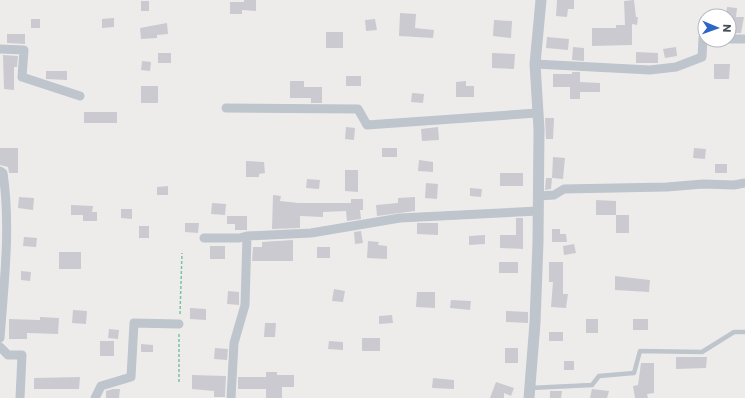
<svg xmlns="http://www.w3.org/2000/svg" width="745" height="398" font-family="Poppins,sans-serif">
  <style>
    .building { fill: #cacad0 }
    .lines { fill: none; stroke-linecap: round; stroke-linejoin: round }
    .path { stroke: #7ac2a3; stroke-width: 1.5; stroke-dasharray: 3 2; stroke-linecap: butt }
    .service { stroke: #bec5cc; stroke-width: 4.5 }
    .minor { stroke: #bec5cc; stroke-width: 9 }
    .tertiary { stroke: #bec5cc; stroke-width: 11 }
  </style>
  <rect width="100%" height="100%" fill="#eeeceb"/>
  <!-- building -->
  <path class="building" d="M244 0H256V11L242 10V14H230V2H244Z
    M557 0H574V9H568L567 17 556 16Z
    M634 0 636 17H638L637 25 632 24V45L592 46V28H616V25H625L624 1Z
    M141 1H149V11H141Z
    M727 7 737 8 736 17H744L741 33H729V16H726Z
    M400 13 416 14 415 28 434 30 433 38 399 36Z
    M114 18V27L102 28V19Z
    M31 19H40V28H31Z
    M375 19 377 30 366 31 365 20Z
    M494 20 512 21 511 38 493 36Z
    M167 23 168 34 157 35V38L141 39 140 28Z
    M326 32H343V48H326Z
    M7 34H25V44L7 43Z
    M547 37 569 39 568 50 546 48Z
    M573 47 584 48V61L572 60Z
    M676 47 677 56 665 58 663 49Z
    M636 52 658 53V63H636Z
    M158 53H171V63H158Z
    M492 53 515 54 514 69 492 68Z
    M3 55 18 56 17 67H14V90L4 89Z
    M142 61 151 62 150 71 141 70Z
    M714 64H730L729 79H714Z
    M46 71H67V80L46 79Z
    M572 72H580V82L600 83V92H580V99H570V87H553V74H572Z
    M346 76H361V86H346Z
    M290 81H304V87H322V103H311V98H290Z
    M466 81V86H474V97H456V82Z
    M141 86H158V103H141Z
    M412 93 424 94 423 103 411 102Z
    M84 112H117V123H84Z
    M545 118H554L553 139H546Z
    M346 127 355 128 354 140 345 139Z
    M438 127 439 140 422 141 421 129Z
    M0 148H18V173H9L8 167 0 165Z
    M382 148H397V157H382Z
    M694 148 706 149 705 159 693 158Z
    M553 157 565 158 563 179 552 178 551 189 545 190 546 178H552Z
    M419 160 433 162V172L418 171Z
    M246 161 264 162 265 173 259 174V177H246Z
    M715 164H727V173H715Z
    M345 170H358V192L345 191Z
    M500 173H523V186H500Z
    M307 179 320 180 319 189 306 188Z
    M426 183 438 184 437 199 425 198Z
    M168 186V195H157V187Z
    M470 188 482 189 481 197 470 196Z
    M273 195 281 196 280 201 298 203H351V199H363V210H360L361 219 347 221 346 211 323 212V217L300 216V228L272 229Z
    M19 197 34 198 33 210 18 208Z
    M415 197V211L377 216 376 205 398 203V198Z
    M596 200 616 201V215H596Z
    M212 203 226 204 225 215 211 214Z
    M71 205 93 206 92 212H97V221H83V215H71Z
    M121 209H132V219L121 218Z
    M616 215H629V233H616Z
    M227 216H247V230H235V224H227Z
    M516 218H523V249L500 248V235H516Z
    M185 223H199L198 233 185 232Z
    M417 223H438V235L417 234Z
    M139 226H149V238H139Z
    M552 229H560V234H566L567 242H552Z
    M361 231 363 243 355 244 354 232Z
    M485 235V244L469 245V236Z
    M24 237 37 238 36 247 23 246Z
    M293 240V261H252L253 247H262V242Z
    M368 241 379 242 378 245 387 246V259L367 258Z
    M574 244 576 253 564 255 563 246Z
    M210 246H225V259H210Z
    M317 247H330V258H317Z
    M59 252H81V269H59Z
    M499 262H518V273H499Z
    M549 262H563V294H568L566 308 551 307 553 282H549Z
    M21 271 31 272 30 281 21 280Z
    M615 276 650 280 649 292 615 290Z
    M334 289 345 291 343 302 332 301Z
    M228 291 239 292V305L227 304Z
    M417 292H435V308L416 307Z
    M451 300 471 301 470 310 450 308Z
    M190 308 206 309V320L190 319Z
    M73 310 87 311 86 324 72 323Z
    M506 311 528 312V323L506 322Z
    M392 315 393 323 379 324V316Z
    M40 317 59 318 58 334 27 333V339H9V319L40 320Z
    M586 319H598V333H586Z
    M633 319H648V330H633Z
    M265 323H276L275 337H264Z
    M109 329 119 330 118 339 108 338Z
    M549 332H563V341H549Z
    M362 338H380V351H362Z
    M100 341H114V356H100Z
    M329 341 343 342V350L328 349Z
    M141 344 153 345V352H141Z
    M215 348 228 349 227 360 214 359Z
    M505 348H518V363H505Z
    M676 357H707L706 368 676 369Z
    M564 361H574V370H564Z
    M641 363H654V393L647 394 648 398H635L633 386 638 385Z
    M266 372H277V375H294V387H282V398H266V389H238V377H266Z
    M192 375 226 376 225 397H214V391L192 389Z
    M80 377 79 389H34V378Z
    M433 378 454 380V389L432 388Z
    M496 382 514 388 511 396 504 393V398H490Z
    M113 389H120L119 398H106V391Z
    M592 389 609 391 607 398H590Z
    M550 391H562L561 398H550Z"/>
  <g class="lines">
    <!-- path -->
    <path class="path" d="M180 314 182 253
      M179 334V384"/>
    <!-- service -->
    <path class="service" d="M530 388 592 385 599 376 634 373 640 351 702 352 734 332H745"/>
    <!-- minor -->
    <path class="minor" d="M729 39H745
      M0 49 24 50 22 77 80 96
      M535 64 650 70 676 67 702 57 703 38H705
      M226 108 358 109 367 125 537 113
      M0 171 3 173C11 227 4 283 0 338
      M539 196 554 195 564 189 667 187 703 184 734 185 745 183
      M204 238H239L247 236 311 233 400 218 538 211
      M0 347 8 355H22L20 398
      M95 398 101 386 131 377 134 323 179 324
      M231 398 234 343 245 305 247 236"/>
    <!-- tertiary -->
    <path class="tertiary" d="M529 398 535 323 538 242 539 129 535 64 541 0"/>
  </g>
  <!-- north arrow -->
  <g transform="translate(717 28) rotate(92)"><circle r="19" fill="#ffffff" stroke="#b5b8bb"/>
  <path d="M0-3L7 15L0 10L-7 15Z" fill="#2d67c6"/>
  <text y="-6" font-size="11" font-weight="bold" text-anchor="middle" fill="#464e56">N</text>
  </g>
</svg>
